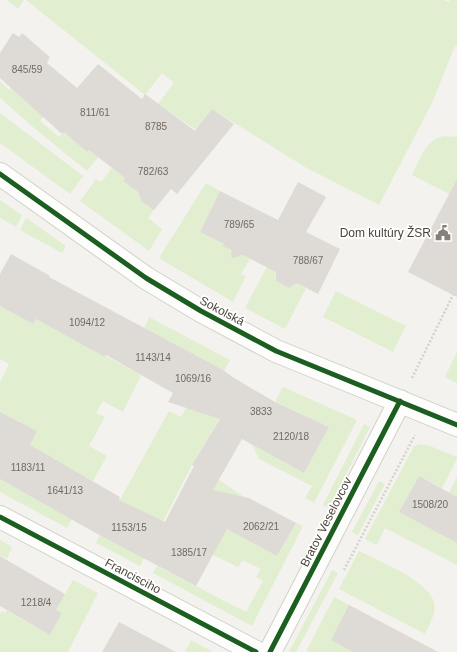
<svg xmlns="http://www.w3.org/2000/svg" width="457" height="652" font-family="Helvetica,sans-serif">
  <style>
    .green { fill: #e1eecf }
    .building { fill: #dedbd6 }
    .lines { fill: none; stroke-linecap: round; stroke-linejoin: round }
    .minor-casing { stroke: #d2d0cb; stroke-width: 24 }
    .path { stroke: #d3d2cc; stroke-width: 2.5; stroke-dasharray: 2 2; stroke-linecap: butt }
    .minor { stroke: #fdfdfc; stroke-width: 22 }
    .cycleway-casing { stroke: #fff; stroke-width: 8 }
    .cycleway { stroke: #1b5e20; stroke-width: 5 }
    .labels { text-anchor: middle; stroke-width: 3.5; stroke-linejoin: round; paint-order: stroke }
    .number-label { font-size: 10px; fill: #706a61 }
    .poi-label { font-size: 12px; fill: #4b4439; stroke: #fff; text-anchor: end }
    .street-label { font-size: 12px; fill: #4b4439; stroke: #fff }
  </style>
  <rect width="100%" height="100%" fill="#f4f2ee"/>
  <!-- green -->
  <path class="green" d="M7 0H24L18 9Z
    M26 0H444L449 2 450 0H457V46H455L432 103 379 205 305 167 212 109 196 130 158 104 174 83 162 73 145 95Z
    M61 75 70 82 40 121 59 137 64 132 87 152 103 135 130 118 87 171 34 128 0 98V81L9 90 11 88 28 103H37Z
    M0 113 83 176 70 194 0 143Z
    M444 136 457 137V179L449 194 412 175C420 159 425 140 444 136Z
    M112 168 125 178 124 181 140 194 142 202 149 207 154 205 156 207 148 218 162 229 149 251 80 201 96 179 101 182Z
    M206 183 220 191 200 232 224 244 232 252 239 256 243 255 250 259 241 274 246 276 233 302 159 258Z
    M0 200 22 215 16 227 0 218Z
    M26 218 66 246 62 253 20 230Z
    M290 223 275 271 276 281 289 288 297 283 306 288 285 329 245 308Z
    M336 291 406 326 393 352 323 317Z
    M0 306 33 324 36 319 141 375 123 412 103 401 96 413 105 417 89 446 107 456 93 481 29 446 37 431 0 412V382L9 364 0 359Z
    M149 317 230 360 224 371 237 380 252 444 304 473 329 427 275 402 283 387 357 420 314 503 305 498 312 486 259 459 252 444 240 432 219 420 192 465 140 566 96 543 169 411 181 417 190 400 224 371 144 328Z
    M457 352V383L445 377Z
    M364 424 370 427 329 508 323 505Z
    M419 444 430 446 457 457V459L442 488 419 476 399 512 457 543V565L385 528 377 545 365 539 412 450 414 446Z
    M215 477 244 497 227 529 277 556 296 523 303 526 252 626 153 573 157 566 246 612 263 581 256 577 261 569 243 560 238 567 213 555 208 530Z
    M457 477V497L449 493Z
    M0 479 72 519 67 528 0 492Z
    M379 481 385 484 358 535 352 532Z
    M0 540 12 547 7 559 0 555Z
    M359 551C378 561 428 580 434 602 437 613 429 625 425 634L339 589Z
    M332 570 338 573 296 652H289Z
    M73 580 98 593 68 652H0V614L2 611 5 613 6 610 50 635 62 613 56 610Z
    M334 597 438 652H306Z
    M191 640 213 652H185Z"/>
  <!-- building -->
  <path class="building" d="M13 33 19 37 22 33 50 57 47 63 77 88 98 64 142 99 145 94 195 131 212 109 234 124 177 194 171 189 154 210 142 202 138 192 123 181 125 178 89 150 87 152 64 132 62 134 0 78V53Z
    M457 179V297L408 272Z
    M298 182 326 197 306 232 340 249 318 294 297 283 289 288 276 281V272L243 255 232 258 231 250 223 246 224 244 200 232 220 191 278 220Z
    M11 254 50 276 49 277 223 370 234 378 275 402 329 427 304 473 242 439 213 490 249 498 296 523 277 556 227 529 196 586 92 531 0 479V412L37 431 30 445 120 497 119 500 165 522 194 466 192 465 220 419 168 402 173 393 106 355 105 357 36 319 33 324 0 306V274Z
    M419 476 457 497V543L399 512Z
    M0 556 65 594 56 610 62 613 50 635 0 606Z
    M349 605 438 652H353L331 640Z
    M119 622 176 652H102Z"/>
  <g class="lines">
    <defs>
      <path id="minor" d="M0 174 146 278 201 311 276 351 457 425
        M0 517 256 652
        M270 652 400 401"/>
    </defs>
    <!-- minor casing -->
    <use href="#minor" class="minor-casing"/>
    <!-- path -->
    <path class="path" d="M412 378 453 295
      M344 570 415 435"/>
    <!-- minor -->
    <use href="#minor" class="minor"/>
    <defs>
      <path id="cycleway" d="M0 174 146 278 201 311 276 351 457 425
        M0 517 256 652
        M270 652 400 401"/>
    </defs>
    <!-- cycleway casing -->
    <use href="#cycleway" class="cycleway-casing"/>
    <!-- cycleway -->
    <use href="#cycleway" class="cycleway"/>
  </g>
  <!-- icons -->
  <defs>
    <symbol id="civic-bare" viewBox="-9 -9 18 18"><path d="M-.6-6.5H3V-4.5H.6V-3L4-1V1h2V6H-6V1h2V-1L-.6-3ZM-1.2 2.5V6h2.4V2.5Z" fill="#868178" stroke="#fff" stroke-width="2.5" paint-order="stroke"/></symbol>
  </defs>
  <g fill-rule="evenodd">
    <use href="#civic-bare" x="432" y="222" width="22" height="22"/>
  </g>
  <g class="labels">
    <!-- number labels -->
    <g class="number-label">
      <text x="27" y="73">845/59</text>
      <text x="95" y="116">811/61</text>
      <text x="156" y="130">8785</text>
      <text x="153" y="175">782/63</text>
      <text x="239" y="228">789/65</text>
      <text x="308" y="264">788/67</text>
      <text x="87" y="326">1094/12</text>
      <text x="153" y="361">1143/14</text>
      <text x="193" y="382">1069/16</text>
      <text x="261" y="415">3833</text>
      <text x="291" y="440">2120/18</text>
      <text x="28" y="471">1183/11</text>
      <text x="65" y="494">1641/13</text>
      <text x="430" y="508">1508/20</text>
      <text x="261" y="530">2062/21</text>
      <text x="129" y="531">1153/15</text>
      <text x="189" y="556">1385/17</text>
      <text x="36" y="606">1218/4</text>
    </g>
    <!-- poi labels -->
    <g class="poi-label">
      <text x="431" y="237">Dom kultúry ŽSR</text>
    </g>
    <!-- street labels -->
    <g class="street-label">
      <text transform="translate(222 311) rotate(28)" y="4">Sokolská</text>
      <text transform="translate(326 522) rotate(-63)" y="4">Bratov Veselovcov</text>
      <text transform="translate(133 576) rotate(28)" y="4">Francisciho</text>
    </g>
  </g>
</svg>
